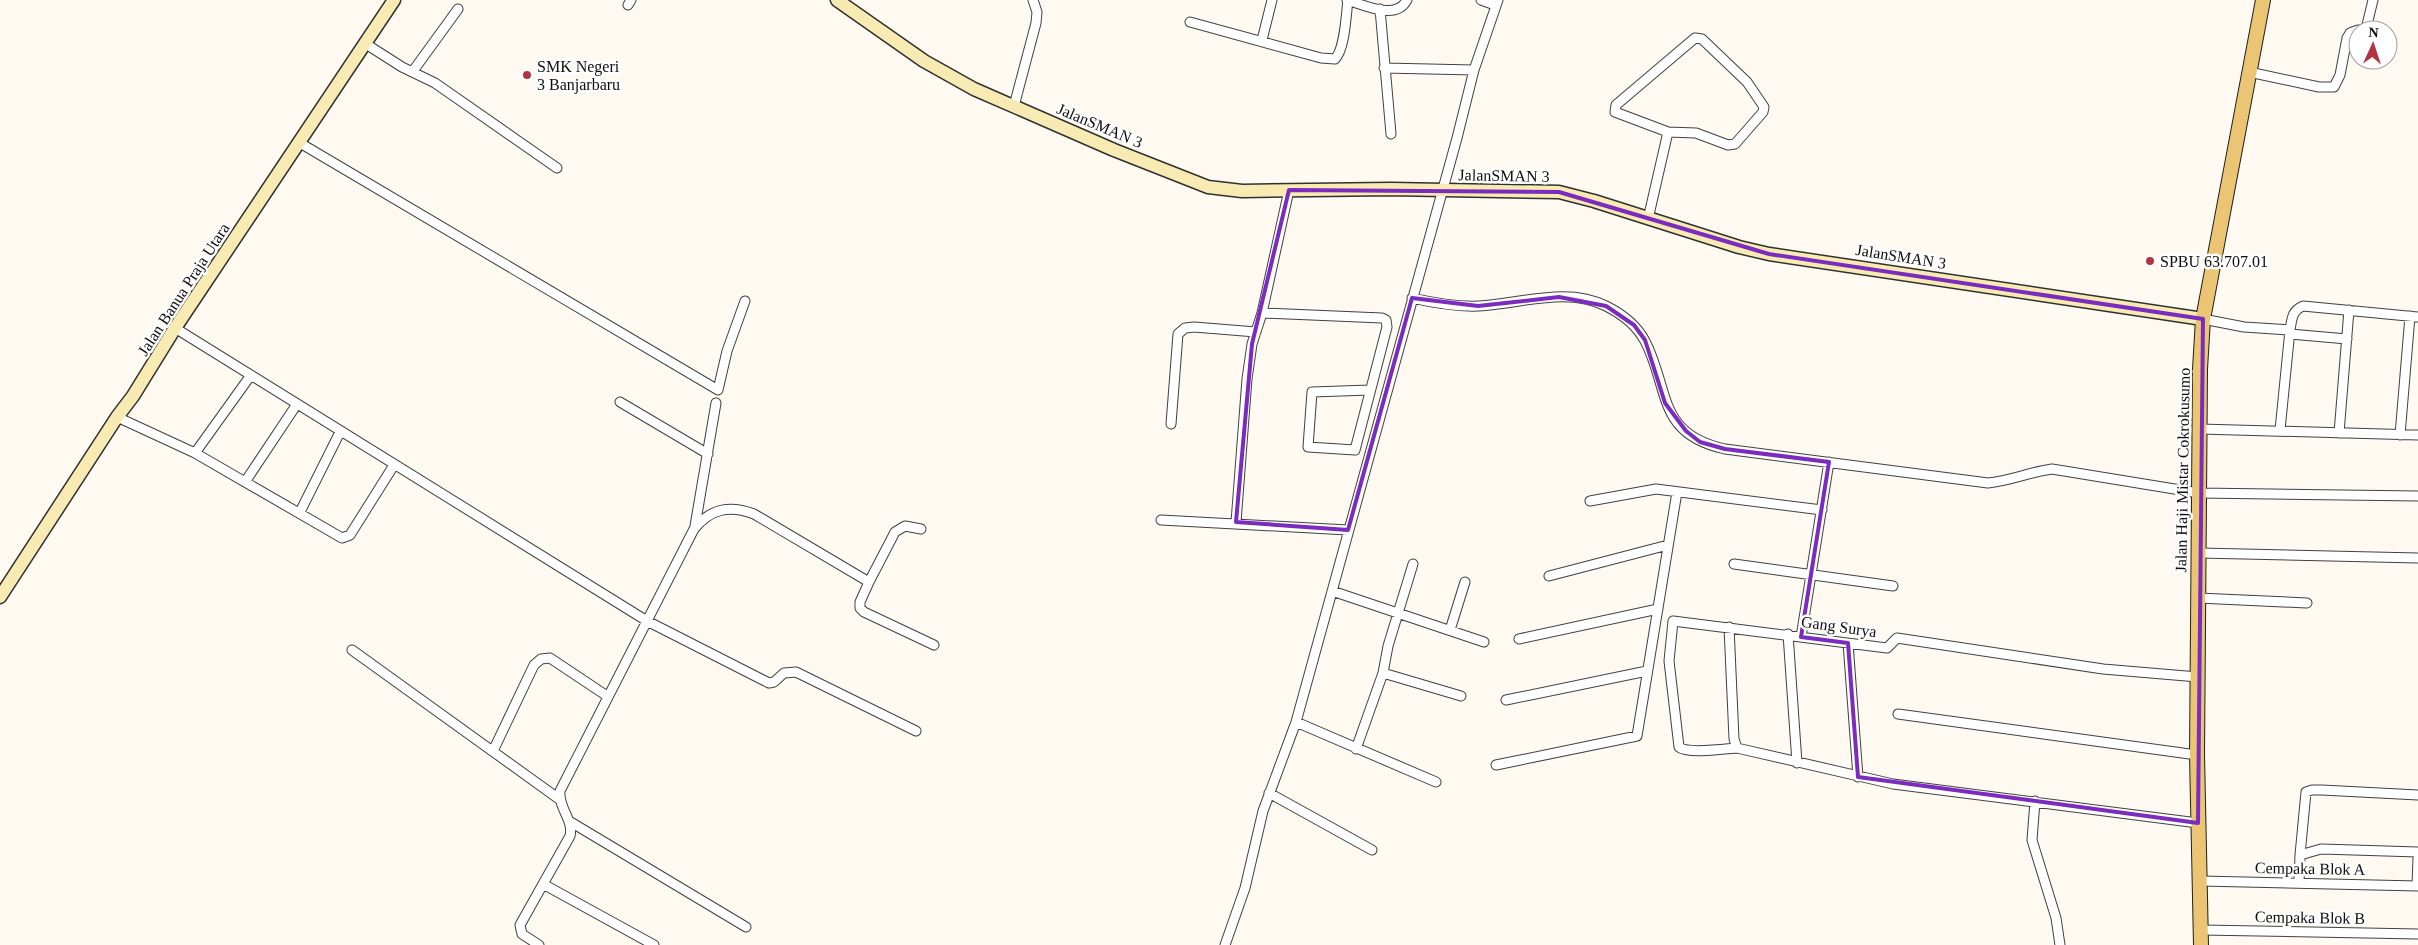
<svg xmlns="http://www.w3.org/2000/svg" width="2418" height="945" font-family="'Times New Roman',serif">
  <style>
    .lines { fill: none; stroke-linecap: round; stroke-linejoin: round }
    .street-casing { stroke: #414141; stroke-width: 11 }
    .secondary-casing { stroke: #303030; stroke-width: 15 }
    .primary-casing { stroke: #1f1f1f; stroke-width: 16 }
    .street { stroke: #fff; stroke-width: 9 }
    .secondary { stroke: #f7ebb3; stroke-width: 12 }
    .primary { stroke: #ebc574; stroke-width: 14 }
    .marked { fill: none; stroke: #7b2cbf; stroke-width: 4; stroke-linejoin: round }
    .poi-dot { fill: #b13443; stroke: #fff; stroke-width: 2 }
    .labels { text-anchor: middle; stroke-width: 5; stroke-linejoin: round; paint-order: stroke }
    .poi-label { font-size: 16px; fill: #0e0e0e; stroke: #fff; text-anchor: start }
    .street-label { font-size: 16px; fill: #0e0e0e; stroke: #fff }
  </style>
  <rect width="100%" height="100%" fill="#fefaf1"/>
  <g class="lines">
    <defs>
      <path id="street" d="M1347 0C1364 5 1396 21 1407 0
        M1481 0 1495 5
        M628 5 631 0
        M1380 9 1391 134
        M1190 22 1321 58 1335 59C1345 49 1346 15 1348 0
        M2360 30 2366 29 2373 0
        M1695 38 1702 39 1747 82 1764 107 1763 112 1735 144 1728 145 1696 133 1668 132 1615 112 1616 105Z
        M1262 40 1272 0
        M366 44 402 67 435 83 557 168
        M1384 68 1474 70
        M413 71 458 9
        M2249 72 2319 87H2334L2340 75 2347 38 2350 33 2358 30
        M1014 106 1036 23 1037 12 1033 0
        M300 143 718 390 727 351 745 301
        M1648 219 1668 132
        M1412 298C1434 303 1456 307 1479 306 1520 304 1567 286 1606 306 1622 314 1637 326 1645 341 1670 389 1656 434 1725 449L1988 483C2010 481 2030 472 2052 469L2199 493 2418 496
        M1262 313 1382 318 1386 320 1387 327 1355 450 1308 447 1312 392 1370 390
        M2203 319 2244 327 2290 330C2292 318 2292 311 2303 306L2418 317
        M175 328 647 621 769 683 774 682 784 673 796 672 916 731
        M2290 334 2347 339
        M620 402 708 454
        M117 417 195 453 342 538 350 535 394 465
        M1171 424 1178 334 1185 328 1194 327 1256 332
        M2200 429 2418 435
        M2280 430 2290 330
        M2339 433 2349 310
        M2400 435 2410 316
        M195 453 251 375
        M245 482 297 404
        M1590 501 1656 489 1822 510
        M300 512 340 432
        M1161 520 1348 530
        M1236 522 1247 379 1252 344 1262 313 1289 190
        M695 526 716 403
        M2199 553 2418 558
        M1734 564 1893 586
        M1549 576 1668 545
        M869 582 895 532 905 526 921 529
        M1332 591 1484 642
        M2198 598 2307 603
        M1729 627 1734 739 1737 748 1893 784 2198 823
        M1450 630 1465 582
        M1788 634 1797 763
        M1801 637 1829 462
        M1519 639 1658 609
        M1848 643 1858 777
        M352 650 559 799
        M1383 673 1461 696
        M1506 700 1647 671
        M1898 714 2197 755
        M1296 722 1436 782
        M1737 748C1725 749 1687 754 1679 747L1669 661 1673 621 1887 648 1897 638 2103 669 2198 677
        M1356 749 1383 673 1388 646 1413 564
        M493 751 534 665 541 659 550 658 607 696
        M1496 765 1637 736 1677 492
        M1269 793 1372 850
        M2035 801 2032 840 2056 918 2060 945
        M569 821 746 927
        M2300 855 2306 792 2312 790H2322L2418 795
        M2201 881 2418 886
        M2299 883 2300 855 2321 849 2418 852
        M543 884 654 945
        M2417 886 2418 858
        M2201 930 2418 934
        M539 945 522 934 520 925 570 836C574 820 558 808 560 791L694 529C711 508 730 505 754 514L869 582 860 602V608L864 612 934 645
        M1225 945 1245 888 1263 811 1296 722 1457 138 1474 70 1498 0"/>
      <path id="secondary" d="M837 0 924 61 974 89 1114 150 1208 187 1242 191 1391 189 1559 192 1594 201 1739 247 1769 254 2203 319
        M0 597 117 417 133 396 175 328 394 0"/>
      <path id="primary" d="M2201 945 2197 755 2200 369 2203 319 2263 0"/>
    </defs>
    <!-- street casing -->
    <use href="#street" class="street-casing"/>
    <!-- secondary casing -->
    <use href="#secondary" class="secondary-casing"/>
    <!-- primary casing -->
    <use href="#primary" class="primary-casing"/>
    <!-- street -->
    <use href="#street" class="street"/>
    <!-- secondary -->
    <use href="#secondary" class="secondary"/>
    <!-- primary -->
    <use href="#primary" class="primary"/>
  </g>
  <!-- marked area -->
  <path class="marked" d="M1289 190 1559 192 1769 254 2203 319 2198 823 1858 777 1848 643 1801 637 1829 462 1725 449 1700 442 1686 431 1665 403 1645 340 1634 325 1606 306 1559 297 1478 306 1412 298 1348 530 1236 522 1252 344Z"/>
  <!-- markers -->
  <g class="poi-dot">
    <circle cx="527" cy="75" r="5"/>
    <circle cx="2150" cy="261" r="5"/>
  </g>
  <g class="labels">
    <!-- poi labels -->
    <g class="poi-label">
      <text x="537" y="72">SMK Negeri<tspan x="537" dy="18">3 Banjarbaru</tspan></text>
      <text x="2160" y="267">SPBU 63.707.01</text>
    </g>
    <!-- street labels -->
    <g class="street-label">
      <text transform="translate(1100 125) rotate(23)" y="6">JalanSMAN 3</text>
      <text transform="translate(1504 175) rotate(1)" y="6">JalanSMAN 3</text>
      <text transform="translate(1901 256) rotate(9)" y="6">JalanSMAN 3</text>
      <text transform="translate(183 289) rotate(-57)" y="6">Jalan Banua Praja Utara</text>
      <text transform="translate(2182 470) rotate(-89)" y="6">Jalan Haji Mistar Cokrokusumo</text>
      <text transform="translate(1839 626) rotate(8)" y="6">Gang Surya</text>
      <text transform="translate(2310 868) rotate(1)" y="6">Cempaka Blok A</text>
      <text transform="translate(2310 917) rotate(1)" y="6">Cempaka Blok B</text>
    </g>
  </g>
  <!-- north arrow -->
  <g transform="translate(2373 45) rotate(3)"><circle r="24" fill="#ffffff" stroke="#9f9f9f"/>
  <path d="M0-4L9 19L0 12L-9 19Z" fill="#b13443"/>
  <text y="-8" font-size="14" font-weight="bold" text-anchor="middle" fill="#0e0e0e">N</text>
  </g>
</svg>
